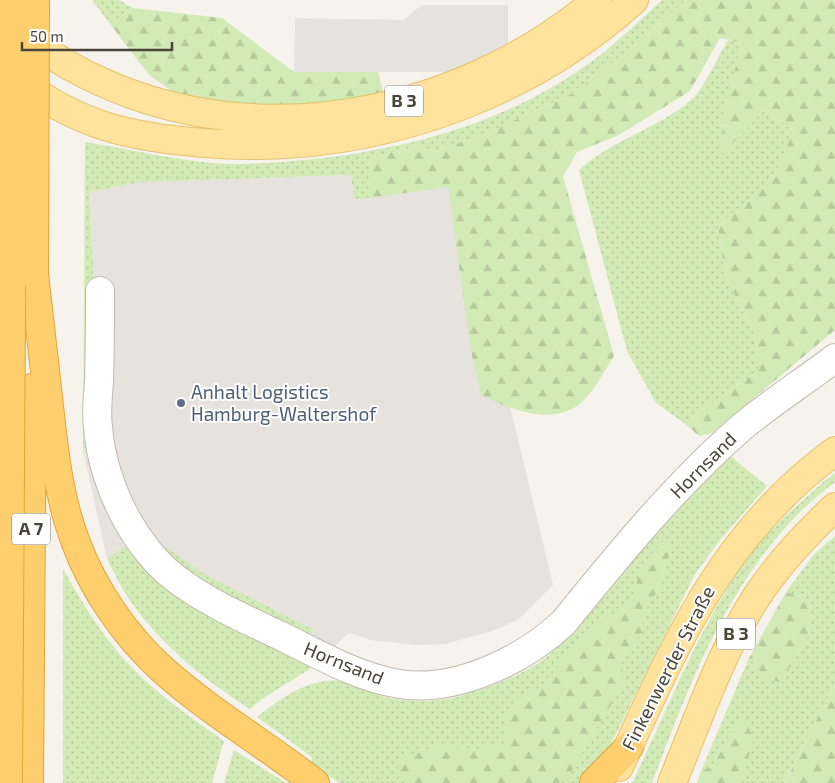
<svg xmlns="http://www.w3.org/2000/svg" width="835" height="783" font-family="'Exo 2',sans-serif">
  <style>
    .industrial { fill: #e6e2dd }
    .grass { fill: url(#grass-dots) }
    .forest { fill: url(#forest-firs) }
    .parking { fill: #e5e3e0 }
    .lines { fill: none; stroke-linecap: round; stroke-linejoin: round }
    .minor-casing { stroke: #c2bbae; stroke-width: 30 }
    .major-casing { stroke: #e6c16a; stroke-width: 30 }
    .highway-casing { stroke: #e0a43c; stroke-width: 30 }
    .minor { stroke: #fff; stroke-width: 28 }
    .major { stroke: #ffe39c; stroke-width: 28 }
    .highway { stroke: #ffcf6e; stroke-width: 28 }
    .highway-bridge-casing { stroke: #e0a43c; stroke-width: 30; stroke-linecap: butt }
    .highway-bridge { stroke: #ffcf6e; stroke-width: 28 }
    .service-dot { fill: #5c6f8a; stroke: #fff; stroke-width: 2 }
    .labels { text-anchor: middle; stroke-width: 4; stroke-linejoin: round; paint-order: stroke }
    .shield { fill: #fff; stroke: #817c74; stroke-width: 1 }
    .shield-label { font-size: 18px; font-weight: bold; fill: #4b4439 }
    .service-label { font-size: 19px; fill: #4e5e75; stroke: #fff; text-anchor: start }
    .street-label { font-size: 19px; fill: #4b4439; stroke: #fff }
  </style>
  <defs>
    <pattern id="grass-dots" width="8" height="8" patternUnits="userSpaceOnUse" patternTransform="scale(1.25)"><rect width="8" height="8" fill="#d2eab5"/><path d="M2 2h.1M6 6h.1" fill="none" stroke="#b6ca9c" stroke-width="1.8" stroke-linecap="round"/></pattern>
    <pattern id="forest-firs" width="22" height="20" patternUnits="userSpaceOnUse" patternTransform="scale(1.25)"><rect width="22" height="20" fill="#d2eab5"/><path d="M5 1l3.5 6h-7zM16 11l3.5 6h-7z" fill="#b6ca9c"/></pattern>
  </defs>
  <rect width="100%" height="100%" fill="#f6f3ec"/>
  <!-- industrial -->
  <path class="industrial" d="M351 175 354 199 477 183 493 253 511 410 553 585 518 620 492 631 445 644 416 645 371 640 349 633 314 665 122 548 107 559 83 450 88 446 95 302 89 192 142 182Z"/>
  <!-- grass -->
  <path class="grass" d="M92 0H119L133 8 110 24Z
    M662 0H686L642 41 568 96 500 127 435 152 419 146 369 158 370 198 354 199 351 175 142 182 89 192 95 302 88 446 83 450 85 142C124 148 164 158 204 162 237 166 272 163 305 160 404 150 503 124 585 66 613 47 637 23 662 0Z
    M728 40 742 43 723 113 722 154 765 109 793 131 776 173 759 193 718 225 725 275 755 336 759 370 684 423 656 403 627 351 579 170C613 139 658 129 692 99 704 88 719 55 728 40Z
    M729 455 767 486 720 540 694 576 614 738 592 774 583 783H340L311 765 312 757 257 717C281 698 309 677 342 681 357 683 373 694 388 698 407 702 433 702 452 698 477 692 520 676 540 662 568 642 584 615 606 590 646 544 687 499 729 455Z
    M835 473V482C738 554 693 674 652 783H632C671 704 701 619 755 548 774 524 801 503 823 482Z
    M835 536V684L784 783H738L743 775 722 745 712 766 701 771 749 658 766 678 781 683 808 636 811 610 799 596 786 592 814 554Z
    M136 545 314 665C293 682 270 691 250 709 205 680 162 646 131 602 121 589 115 573 107 559L122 548Z
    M165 547 206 575 312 629 309 636 202 584 162 553Z
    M63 569C84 606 106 642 136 672 163 698 194 720 224 741L212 783H63Z
    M234 750 286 783H224Z"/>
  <!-- forest -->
  <path class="forest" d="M686 0H835V330L712 433 699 436 684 423 759 370 755 336 725 275 718 225 759 193 776 173 793 131 765 109 722 155 723 113 742 43 720 38 690 91 619 135 577 152 563 176 614 356C605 370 597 386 586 398 558 429 512 410 481 395L471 352 448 187 370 198 369 158 419 146 435 152 500 127 568 96 642 41Z
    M133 8 222 18 294 72H378L383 92 352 101 277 106 183 99 149 75 110 24Z
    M664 540 670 549 663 582 645 611 641 633 619 663 626 679 567 779 558 783H407L397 775 398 759 440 746 476 749 508 744 503 717 517 697 539 688 579 643 607 617 617 613 631 600 643 564Z
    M786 592 799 596 811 610 808 636 781 683 766 678 749 658Z
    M835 684V783H784L788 776Z
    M743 718 754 738 743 775 738 783H697L701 771 712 766 722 745Z"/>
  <!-- parking -->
  <path class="parking" d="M422 5H508V72H294L295 18 403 20Z"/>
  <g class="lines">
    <defs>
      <path id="minor" d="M100 291C100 321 100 351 99 381 98 396 96 412 98 427 100 458 112 493 127 520 138 540 156 564 175 578 206 602 245 619 281 636 318 654 357 677 399 684 456 693 524 660 564 622 619 554 676 484 743 426 772 402 805 381 835 358"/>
      <path id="major" d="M19 30C53 60 92 80 134 95 290 150 472 106 597 0
        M18 80C80 126 129 137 204 143 360 156 518 104 634 0
        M619 767C676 643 721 535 835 451
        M672 783C698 720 720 653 757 596 779 563 806 534 835 507"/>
      <path id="highway" d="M34 274C39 318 44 362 49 406 54 452 59 499 76 543 93 589 126 637 163 670 210 712 265 744 315 783
        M29 783 32 388
        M594 783 629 747"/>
    </defs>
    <!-- minor casing -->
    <use href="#minor" class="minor-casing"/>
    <!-- major casing -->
    <use href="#major" class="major-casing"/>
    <!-- highway casing -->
    <use href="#highway" class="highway-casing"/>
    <!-- minor -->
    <use href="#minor" class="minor"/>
    <!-- major -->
    <use href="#major" class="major"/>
    <!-- highway -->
    <use href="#highway" class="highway"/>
    <defs>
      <path id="highway-bridge" d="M34 274 35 0
        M8 783 13 0"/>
    </defs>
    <!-- highway-bridge casing -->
    <use href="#highway-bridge" class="highway-bridge-casing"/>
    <!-- highway-bridge -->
    <use href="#highway-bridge" class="highway-bridge"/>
  </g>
  <!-- markers -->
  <circle class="service-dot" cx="181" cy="403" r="5"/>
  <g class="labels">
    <!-- shield labels -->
    <g class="shield">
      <rect x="385" y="85.5" width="38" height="31" rx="4"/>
      <rect x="12" y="513.5" width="38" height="31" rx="4"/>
      <rect x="717" y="618.5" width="38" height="31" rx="4"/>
    </g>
    <g class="shield-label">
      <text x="404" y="107">B 3</text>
      <text x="31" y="535">A 7</text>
      <text x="736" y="640">B 3</text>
    </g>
    <!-- service labels -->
    <g class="service-label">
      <text x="191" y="399">Anhalt Logistics<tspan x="191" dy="22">Hamburg-Waltershof</tspan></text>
    </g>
    <!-- street labels -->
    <g class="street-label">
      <text transform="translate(703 465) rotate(-45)" y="7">Hornsand</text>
      <text transform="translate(344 663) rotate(22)" y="7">Hornsand</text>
      <text transform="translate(668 668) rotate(-63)" y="7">Finkenwerder Straße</text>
    </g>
  </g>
  <!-- scale -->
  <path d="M22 42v8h150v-8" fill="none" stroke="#4b4439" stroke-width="2.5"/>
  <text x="30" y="42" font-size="15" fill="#4b4439" stroke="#ffffff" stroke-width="4" paint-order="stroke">50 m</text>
</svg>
